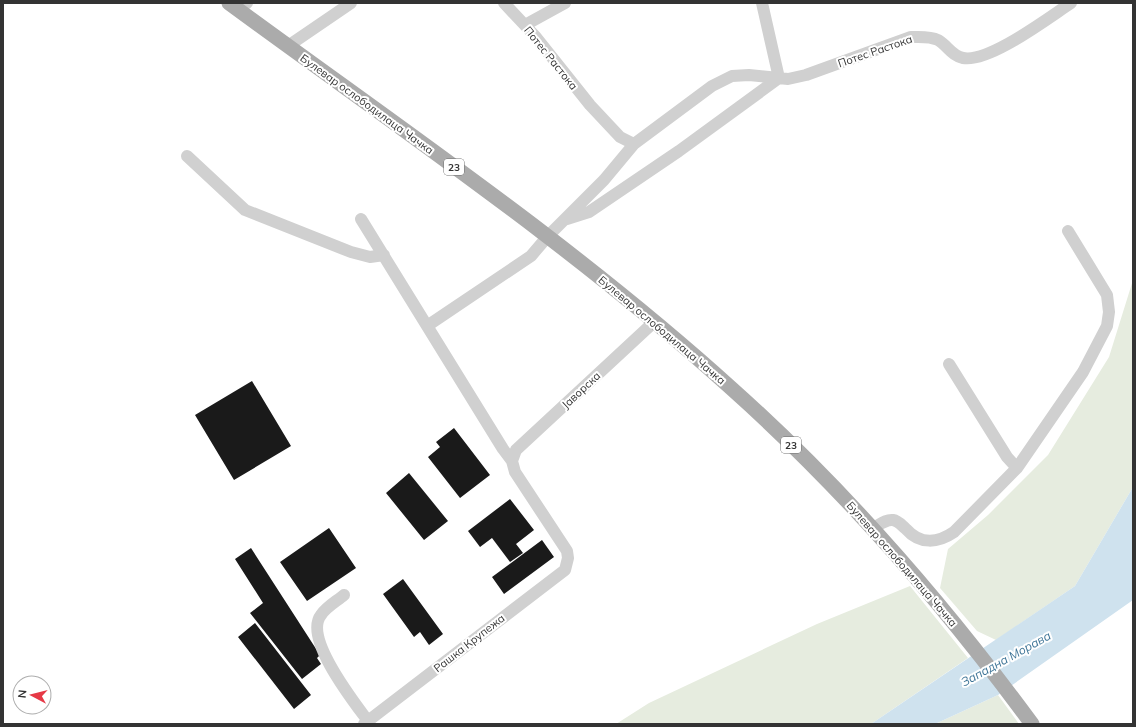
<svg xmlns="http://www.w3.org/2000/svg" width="1136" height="727" font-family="Mulish,sans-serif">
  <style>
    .green { fill: #e6ecdf }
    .water { fill: #cfe2ee }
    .building { fill: #1a1a1a }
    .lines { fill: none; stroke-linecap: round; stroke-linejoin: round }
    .minor { stroke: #d0d0d0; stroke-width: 12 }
    .major { stroke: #ababab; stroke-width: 15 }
    .labels { text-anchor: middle; stroke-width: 4; stroke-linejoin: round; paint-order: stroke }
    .shield { fill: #fff; stroke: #707070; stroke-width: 1 }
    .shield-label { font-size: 10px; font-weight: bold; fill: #333 }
    .street-label { font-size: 11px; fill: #333; stroke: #fff }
    .water-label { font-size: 12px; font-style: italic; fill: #3f7597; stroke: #fff }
  </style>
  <rect width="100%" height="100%" fill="#fff"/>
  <!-- green -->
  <path class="green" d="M1133 280V487L1075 586 996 640 977 631 940 588 948 549 988 515 1048 455 1109 357Z
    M910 586 968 658 871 724H616L649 703 817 624Z
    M998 695 1019 724H935Z"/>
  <!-- water -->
  <path class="water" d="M1133 487V600L998 695 935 724H871L1075 586Z"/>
  <!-- building -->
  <path class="building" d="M252 381 291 446 234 480 195 415Z
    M454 428 490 475 460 498 428 457 440 447 436 442Z
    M409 473 448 521 424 540 386 493Z
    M510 499 534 530 516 544 523 553 510 562 492 538 480 547 468 531Z
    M329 528 356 568 307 601 280 562Z
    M542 540 554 557 504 594 492 577Z
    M251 548 320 655 317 658 321 664 302 679 250 613 263 603 235 559Z
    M403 579 443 634 429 645 420 632 414 637 383 594Z
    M255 623 311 695 294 709 238 637Z"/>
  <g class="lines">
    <!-- minor -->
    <path class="minor" d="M504 3 535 36 590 105 620 137 634 144
      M238 9 247 3
      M525 25 565 3
      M288 46 351 3
      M187 156 245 210 351 252 370 257 384 255
      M361 219 503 449 512 461
      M567 219 589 212 679 151 779 78 762 3
      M427 326 531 256 548 236 604 180 634 144 712 86 732 76 749 75 788 79 806 75 911 37C920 37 930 36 938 40 947 45 952 56 963 58 989 63 1048 18 1071 3
      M949 364 1007 457 1017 468
      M873 528C879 525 886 519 893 520 899 521 902 526 906 529 920 545 938 543 954 532L1017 468 1083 372 1107 326 1109 312 1107 295 1068 231
      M344 595C337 601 326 607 321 615 303 638 354 702 368 721
      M364 724 565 570 568 558 567 551 515 472 512 461 516 450 654 322"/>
    <!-- major -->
    <path class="major" d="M229 3C399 128 574 246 731 388 843 488 943 603 1032 724"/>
  </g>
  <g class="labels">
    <!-- shield labels -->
    <g class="shield">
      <rect x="444" y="159" width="20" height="16" rx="3"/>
      <rect x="781" y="437" width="20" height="16" rx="3"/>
    </g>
    <g class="shield-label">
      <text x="454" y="171">23</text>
      <text x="791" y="449">23</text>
    </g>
    <!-- street labels -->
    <g class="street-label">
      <text transform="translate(875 51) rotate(-19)" y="4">Потес Растока</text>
      <text transform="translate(551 58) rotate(51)" y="4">Потес Растока</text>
      <text transform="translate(367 104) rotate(36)" y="4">Булевар ослободилаца Чачка</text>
      <text transform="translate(662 330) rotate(40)" y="4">Булевар ослободилаца Чачка</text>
      <text transform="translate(581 390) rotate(-43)" y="4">Јаворска</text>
      <text transform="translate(902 564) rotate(49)" y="4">Булевар ослободилаца Чачка</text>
      <text transform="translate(469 643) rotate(-38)" y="4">Рашка Крупежа</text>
    </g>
    <!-- water labels -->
    <g class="water-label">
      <text transform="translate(1006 659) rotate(-29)" y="4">Западна Морава</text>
    </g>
  </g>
  <!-- border -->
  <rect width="1136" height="727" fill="none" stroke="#333333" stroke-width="8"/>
  <!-- north arrow -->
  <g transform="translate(32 695) rotate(277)"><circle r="19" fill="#ffffff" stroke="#adadad"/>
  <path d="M0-3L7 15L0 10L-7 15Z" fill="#e63946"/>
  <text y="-6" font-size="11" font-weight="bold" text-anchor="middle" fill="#333333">N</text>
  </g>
</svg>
